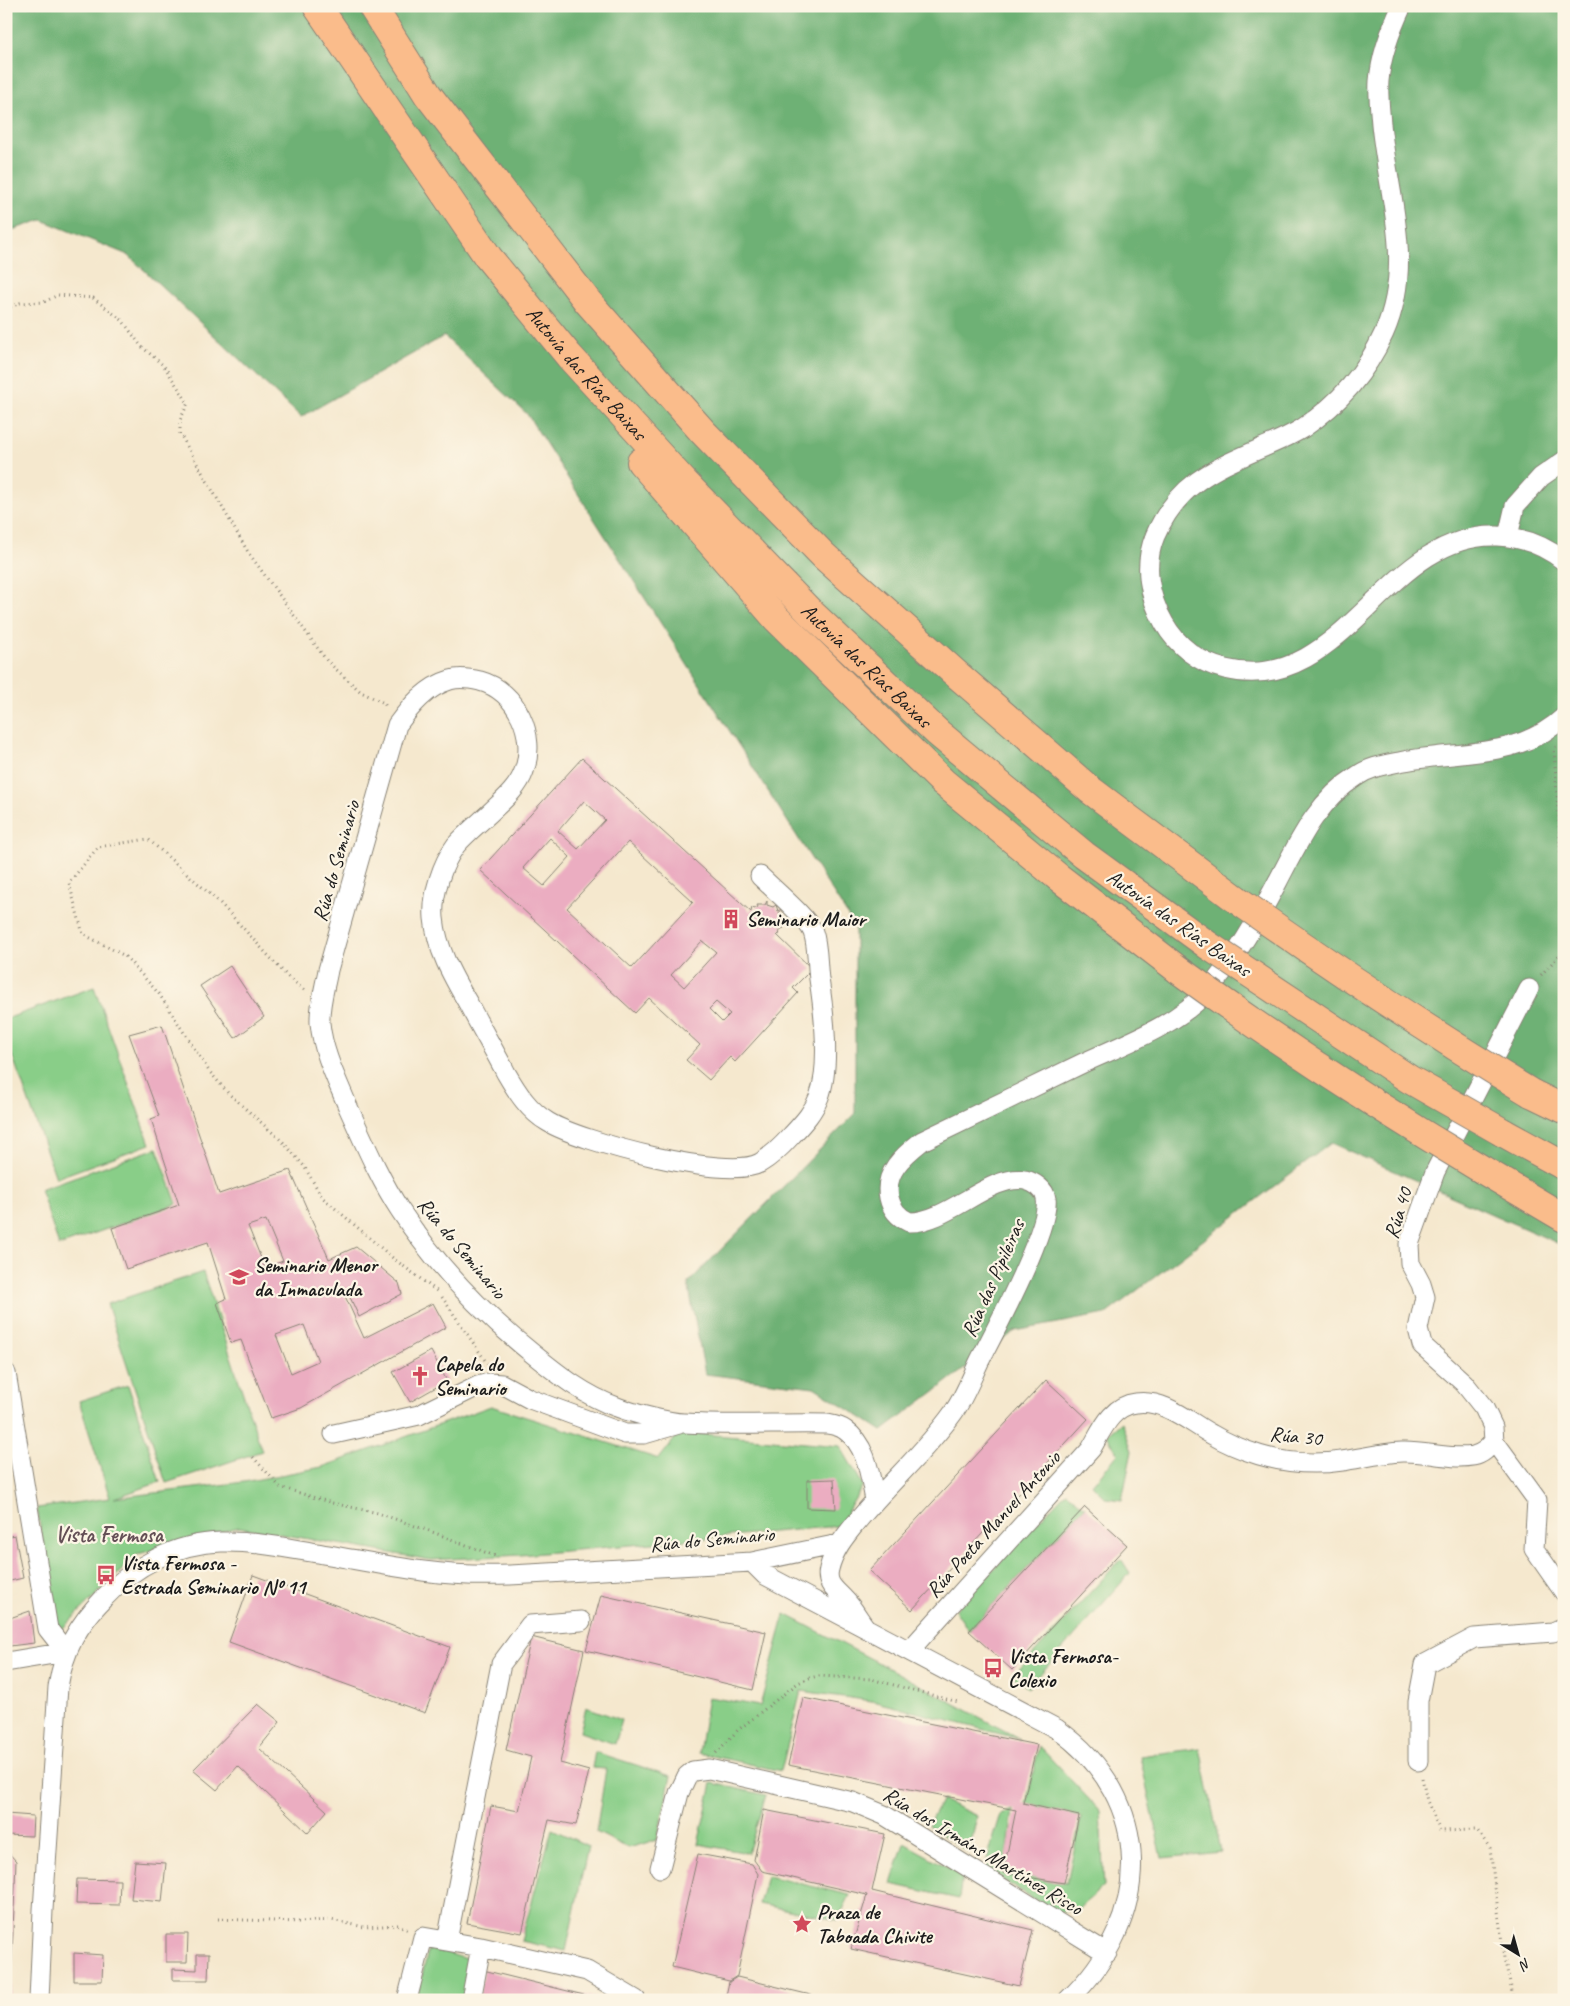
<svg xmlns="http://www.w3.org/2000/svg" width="1570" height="2006" font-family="Caveat,sans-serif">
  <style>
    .green { fill: #89ce88; stroke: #527552 }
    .forest { fill: #6eb174; stroke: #456648 }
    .building { fill: #ebadc1; fill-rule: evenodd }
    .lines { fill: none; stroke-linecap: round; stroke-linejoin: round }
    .minor-casing { stroke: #888275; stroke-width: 21 }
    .highway-casing { stroke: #888275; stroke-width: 30 }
    .path { stroke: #888275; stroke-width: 3; stroke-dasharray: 1 4; stroke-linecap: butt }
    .minor { stroke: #fff; stroke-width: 19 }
    .highway { stroke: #fabc8b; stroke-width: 28 }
    .highway-bridge-casing { stroke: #888275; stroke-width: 30; stroke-linecap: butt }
    .highway-bridge { stroke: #fabc8b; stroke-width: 28 }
    .labels { text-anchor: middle; stroke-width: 4.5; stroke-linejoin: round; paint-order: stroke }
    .street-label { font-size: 21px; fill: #1c1c1c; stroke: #fcf5e5 }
    .poi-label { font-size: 21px; font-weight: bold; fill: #1c1c1c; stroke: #fcf5e5; text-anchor: start }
    .neighbourhood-label { font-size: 22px; font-weight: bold; fill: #644f56; stroke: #fcf5e5 }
  </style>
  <rect width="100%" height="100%" fill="#fcf5e5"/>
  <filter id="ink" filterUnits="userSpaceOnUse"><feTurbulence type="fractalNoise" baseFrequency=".02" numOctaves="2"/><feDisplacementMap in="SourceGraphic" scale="10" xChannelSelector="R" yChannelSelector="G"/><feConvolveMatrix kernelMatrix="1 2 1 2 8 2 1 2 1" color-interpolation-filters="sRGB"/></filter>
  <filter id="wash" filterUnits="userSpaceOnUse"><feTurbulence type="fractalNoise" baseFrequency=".0096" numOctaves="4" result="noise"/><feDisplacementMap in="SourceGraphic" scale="20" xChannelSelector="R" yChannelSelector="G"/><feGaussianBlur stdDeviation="1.12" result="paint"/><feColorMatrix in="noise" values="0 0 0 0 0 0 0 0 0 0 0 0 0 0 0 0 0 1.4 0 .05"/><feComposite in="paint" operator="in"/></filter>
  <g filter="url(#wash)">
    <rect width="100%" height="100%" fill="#f5e8ce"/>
    <!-- green -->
    <path class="green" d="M94 987 150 1144 56 1178 6 1038V1019Z
      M157 1148 177 1204 59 1246 40 1189Z
      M203 1272 262 1451 166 1483 107 1304Z
      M128 1385 160 1482 114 1498 244 1482 322 1467 491 1406 659 1459 680 1432 840 1446 863 1485 839 1526 521 1555 431 1560 239 1527 138 1554 58 1633 37 1508 110 1498 79 1401Z
      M1122 1422 1132 1451 1122 1500 1105 1498 1092 1485 1118 1454 1107 1435Z
      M1066 1492 1085 1507 969 1631 955 1610Z
      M1121 1559 1130 1573 1028 1688 1013 1676Z
      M785 1614 881 1664 1020 1739 872 1701 801 1691 781 1771 699 1753 708 1697 760 1706Z
      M586 1707 622 1720 615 1744 580 1732Z
      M1039 1746 1100 1811 1104 1886 1078 1909 1058 1913 984 1869 1001 1814 1013 1810 1005 1873 1067 1883 1081 1817 1026 1804Z
      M1200 1748 1221 1852 1162 1858 1140 1756Z
      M595 1752 671 1776 657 1840 628 1848 596 1832 606 1769 592 1768Z
      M712 1783 766 1795 748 1853 698 1844Z
      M942 1800 977 1816 969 1853 928 1825Z
      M552 1829 588 1846 566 1951 521 1941Z
      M904 1843 962 1875 959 1899 891 1884Z
      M767 1876 850 1895 838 1920 759 1904Z
      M429 1947 472 1961 465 2000H416Z"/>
    <!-- forest -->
    <path class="forest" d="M6 6H1564V1246L1331 1143 1106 1314 1015 1331 882 1431 814 1387 705 1374 688 1283 855 1114V927L527 414 444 336 301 417 128 255 42 220 6 232Z"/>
    <g id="blocks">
      <!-- building -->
      <path class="building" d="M582 758 751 912 752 907 754 909 758 907 757 905H765L767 901V905L773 907 776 905 778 911 783 908 779 913 782 918H787L782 920V926L784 928 781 929 779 933 780 934 777 935 812 969 793 988 798 993 735 1062 730 1057 709 1080 686 1060 700 1045 649 998 635 1013 480 870ZM584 801 605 820 578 849 558 831ZM550 838 570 857 544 886 523 868ZM628 842 693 902 632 968 567 908ZM702 941 716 952 684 987 671 975ZM716 1002 730 1014 722 1022 709 1009Z
        M230 966 264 1017 235 1038 200 986Z
        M162 1025 219 1194 290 1170 329 1259 356 1247 399 1283 402 1294 359 1317 349 1295 345 1296 364 1338 433 1303 446 1327 301 1408 271 1418 241 1340 231 1343 217 1303 226 1299 208 1242 126 1269 112 1228 179 1205 151 1119 159 1116 129 1034ZM266 1220 283 1261 265 1268 248 1226ZM304 1325 318 1361 291 1373 276 1335Z
        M431 1351 447 1381 410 1402 393 1372Z
        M1046 1380 1088 1419 912 1610 869 1571Z
        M6 1457 10 1473 6 1474Z
        M834 1479 836 1509 807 1508V1480Z
        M1085 1507 1127 1545 1012 1670 969 1631Z
        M15 1535 23 1578 6 1582V1537Z
        M253 1575 450 1647 425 1713 229 1642Z
        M601 1595 766 1632 753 1690 586 1650Z
        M30 1611 34 1643 10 1646 7 1619Z
        M531 1637 584 1650 560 1763 589 1771 576 1825 549 1820 522 1933 467 1923 491 1806 519 1811 531 1757 506 1750Z
        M803 1698 1037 1745 1023 1803 1079 1816 1064 1883 1003 1873 1016 1810 788 1765Z
        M258 1704 280 1722 259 1748 327 1811 308 1833 238 1766 217 1790 193 1770Z
        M764 1810 885 1834 872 1891 1033 1930 1019 1986 851 1949 867 1895 762 1871 754 1860Z
        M6 1814 33 1816 32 1836 6 1835Z
        M6 1850 16 1861 10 2000H6Z
        M698 1854 752 1864 758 1874 737 1976 729 1981 672 1967Z
        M135 1861 166 1863 162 1902 131 1899Z
        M77 1879 120 1880 119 1905 76 1904Z
        M166 1934H188L187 1962H166Z
        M74 1953 103 1955 102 1981H74Z
        M197 1954H209L208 1980H173V1969L197 1970Z
        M483 1970 600 1999V2000H479Z
        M737 1977 827 1999V2000H725L729 1982Z"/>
    </g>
  </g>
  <g filter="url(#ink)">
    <use href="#blocks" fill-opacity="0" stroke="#888275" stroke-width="1"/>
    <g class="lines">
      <defs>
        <path id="minor" d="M1402 6C1391 29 1381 56 1379 81 1378 95 1380 110 1381 124 1388 196 1415 262 1384 333 1366 373 1339 404 1303 428 1290 436 1278 441 1264 447 1214 469 1178 483 1155 536 1143 565 1149 597 1164 623 1177 646 1199 663 1225 669 1344 698 1384 532 1497 536 1522 537 1544 545 1564 561
          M1508 536 1515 506 1541 477 1564 461
          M760 876C773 889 807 917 813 932 818 946 817 965 819 979 824 1012 831 1066 819 1097 813 1113 802 1124 791 1136 782 1146 772 1156 760 1163 727 1181 581 1142 548 1122 529 1111 517 1092 506 1073 494 1050 481 1028 469 1005 453 977 437 950 434 918 432 894 442 864 456 845 467 832 483 820 495 808 506 798 519 786 524 771 537 736 517 691 480 681 471 679 460 677 450 680 426 687 411 706 397 725L328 970C325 987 319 1005 320 1023 323 1053 337 1080 348 1107 364 1142 379 1178 400 1210 436 1265 482 1313 533 1354 559 1375 585 1396 617 1407 632 1413 669 1423 684 1423 732 1426 780 1423 827 1424 833 1425 840 1426 845 1430 867 1445 870 1476 875 1500
          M1529 989 1435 1172 1409 1244 1410 1263 1421 1284 1425 1297 1418 1329 1422 1345 1464 1383 1484 1408 1493 1427 1494 1441 1537 1500 1534 1549 1564 1592
          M6 1373 48 1629 66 1652
          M334 1434 419 1415 478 1386 489 1383 502 1384 530 1399 625 1434H644L679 1424
          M752 1562 765 1575 1057 1729C1156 1799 1153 1920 1068 2000
          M865 1627C858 1618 853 1608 845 1600 836 1590 825 1584 829 1569 834 1548 847 1534 860 1518 890 1482 926 1451 953 1413 964 1398 971 1379 979 1362 994 1333 1051 1226 1046 1199 1045 1189 1034 1182 1025 1180 989 1174 948 1223 909 1222 887 1212 882 1186 896 1166 903 1156 913 1148 922 1141 975 1115 1029 1089 1083 1063 1124 1044 1178 1025 1208 990 1236 958 1258 919 1278 881 1299 841 1317 801 1357 776 1370 767 1384 765 1399 762 1456 750 1518 760 1564 717
          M909 1651 1091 1449C1102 1430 1111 1406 1136 1403 1164 1399 1188 1421 1211 1434 1226 1443 1243 1450 1259 1455 1286 1463 1315 1465 1342 1461 1362 1458 1381 1453 1402 1452 1425 1451 1450 1460 1473 1456 1483 1454 1488 1448 1494 1441
          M6 1662 66 1652
          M1418 1761V1701L1425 1664 1474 1638 1553 1632 1564 1627
          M660 1868 679 1793 687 1776 693 1771 709 1769 853 1802 884 1815 1107 1953
          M447 1941 501 1664 530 1625 581 1621
          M39 2000 43 1910 58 1687C64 1649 78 1625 104 1598 133 1566 177 1543 221 1542 251 1541 281 1547 311 1552 348 1558 386 1566 423 1571 452 1575 481 1576 510 1575L752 1562 839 1544
          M407 2000 423 1937 481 1947 587 1971 636 2000
          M471 2000 481 1947"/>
        <g id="highway">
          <path id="s1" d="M317 6 488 257 569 356 684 482 811 613 938 733 1084 855 1209 946"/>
          <path d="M372 6 428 95 588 302 703 432 824 556 954 672 1089 789 1236 899"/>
          <path d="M641 462 777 619 943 782 1058 877 1180 971"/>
          <path d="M1531 1093 1564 1109"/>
          <path d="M1502 1132 1564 1166"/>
          <path d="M1483 1170 1564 1218"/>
        </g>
      </defs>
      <!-- minor casing -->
      <use href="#minor" class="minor-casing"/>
      <!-- highway casing -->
      <use href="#highway" class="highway-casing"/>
      <!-- path -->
      <path class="path" d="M6 309 20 303 44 302 58 295 93 298 122 320 141 346 164 366 188 403 180 420V434L248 552 327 661 361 692 384 703 387 709
        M1556 747 1554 749 1564 908
        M1541 975 1564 950
        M304 990 288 977 220 903 148 839 98 847 69 883 83 934 125 956 159 994 209 1071 228 1093 283 1142 304 1166 322 1197 394 1259 438 1292
        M442 1297 489 1366
        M253 1457 280 1487 332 1503 378 1513 435 1533 495 1556
        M716 1753 738 1730 798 1683 809 1678 819 1676 871 1679 958 1702
        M1422 1778 1427 1801 1440 1831 1477 1830 1490 1848 1504 1958 1514 2000
        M218 1919 298 1922 331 1920 364 1927 399 1925 408 1930"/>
      <!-- minor -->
      <use href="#minor" class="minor"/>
      <!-- highway -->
      <use href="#highway" class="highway"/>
      <defs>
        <path id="highway-bridge" d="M1236 899C1332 967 1430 1032 1531 1093
          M1209 946 1409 1079 1502 1132
          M1180 971C1278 1042 1379 1108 1483 1170"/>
      </defs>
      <!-- highway-bridge casing -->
      <use href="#highway-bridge" class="highway-bridge-casing"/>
      <!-- highway-bridge -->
      <use href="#highway-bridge" class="highway-bridge"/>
    </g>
  </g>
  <!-- icons -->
  <defs>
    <symbol id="building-bare" viewBox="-9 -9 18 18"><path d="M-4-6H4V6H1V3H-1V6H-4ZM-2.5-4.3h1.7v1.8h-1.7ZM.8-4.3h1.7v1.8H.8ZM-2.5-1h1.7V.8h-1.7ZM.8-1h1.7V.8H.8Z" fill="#d1495b" stroke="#fcf5e5" stroke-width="2.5" paint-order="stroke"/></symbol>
    <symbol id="school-bare" viewBox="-9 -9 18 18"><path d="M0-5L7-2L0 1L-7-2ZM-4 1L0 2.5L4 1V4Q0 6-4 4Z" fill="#d1495b" stroke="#fcf5e5" stroke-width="2.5" paint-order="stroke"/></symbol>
    <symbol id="church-bare" viewBox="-9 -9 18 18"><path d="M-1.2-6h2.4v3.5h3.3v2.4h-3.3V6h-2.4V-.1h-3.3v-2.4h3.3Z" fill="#d1495b" stroke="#fcf5e5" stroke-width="2.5" paint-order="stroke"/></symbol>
    <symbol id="bus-bare" viewBox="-9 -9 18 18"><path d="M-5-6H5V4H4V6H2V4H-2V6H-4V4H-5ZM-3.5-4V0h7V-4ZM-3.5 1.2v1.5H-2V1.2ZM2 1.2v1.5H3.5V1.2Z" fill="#d1495b" stroke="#fcf5e5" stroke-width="2.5" paint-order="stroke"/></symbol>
    <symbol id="sight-bare" viewBox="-9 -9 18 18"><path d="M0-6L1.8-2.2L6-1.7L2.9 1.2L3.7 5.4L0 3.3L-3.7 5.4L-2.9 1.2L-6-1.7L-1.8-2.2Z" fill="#d1495b" stroke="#fcf5e5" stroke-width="2.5" paint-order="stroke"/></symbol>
  </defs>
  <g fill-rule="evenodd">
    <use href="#building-bare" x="717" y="905" width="28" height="28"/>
    <use href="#school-bare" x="225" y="1263" width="28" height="28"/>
    <use href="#church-bare" x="406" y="1362" width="28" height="28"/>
    <use href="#bus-bare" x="92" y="1561" width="28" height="28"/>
    <use href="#bus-bare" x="979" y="1654" width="28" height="28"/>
    <use href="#sight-bare" x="788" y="1910" width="28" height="28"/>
  </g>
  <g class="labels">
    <!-- street labels -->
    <g class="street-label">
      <text dy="7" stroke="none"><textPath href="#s1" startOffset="456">Autovía das Rías Baixas</textPath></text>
      <text dy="7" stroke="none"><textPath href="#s1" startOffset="861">Autovía das Rías Baixas</textPath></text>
      <text transform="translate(336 861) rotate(-74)" y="7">Rúa do Seminario</text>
      <text transform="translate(1179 923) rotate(35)" y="7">Autovía das Rías Baixas</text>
      <text transform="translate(1398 1213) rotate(-73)" y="7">Rúa 40</text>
      <text transform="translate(462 1248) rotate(50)" y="7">Rúa do Seminario</text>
      <text transform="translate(993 1278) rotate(-66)" y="7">Rúa das Pipileiras</text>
      <text transform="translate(1296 1436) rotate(6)" y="7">Rúa 30</text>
      <text transform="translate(993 1524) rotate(-48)" y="7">Rúa Poeta Manuel Antonio</text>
      <text transform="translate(712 1539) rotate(-5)" y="7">Rúa do Seminario</text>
      <text transform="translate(983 1851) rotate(31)" y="7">Rúa dos Irmáns Martínez Risco</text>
    </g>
    <!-- poi labels -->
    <g class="poi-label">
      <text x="746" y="926">Seminario Maior</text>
      <text x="254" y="1272">Seminario Menor<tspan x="254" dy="24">da Inmaculada</tspan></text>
      <text x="435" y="1371">Capela do<tspan x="435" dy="24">Seminario</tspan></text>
      <text x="121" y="1570">Vista Fermosa -<tspan x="121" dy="24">Estrada Seminario Nº 11</tspan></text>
      <text x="1008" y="1663">Vista Fermosa-<tspan x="1008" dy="24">Colexio</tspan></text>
      <text x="817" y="1919">Praza de<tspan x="817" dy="24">Taboada Chivite</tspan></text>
    </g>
    <!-- neighbourhood labels -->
    <g class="neighbourhood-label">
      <text x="109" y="1542">Vista Fermosa</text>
    </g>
  </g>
  <!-- margin -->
  <rect width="1570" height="2006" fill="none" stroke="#fcf5e5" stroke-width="25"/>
  <!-- north arrow -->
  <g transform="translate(1518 1954) rotate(143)" stroke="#fcf5e5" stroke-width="4" paint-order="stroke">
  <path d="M0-4L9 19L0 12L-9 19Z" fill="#1c1c1c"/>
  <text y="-8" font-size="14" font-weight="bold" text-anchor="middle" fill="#1c1c1c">N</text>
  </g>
</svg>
